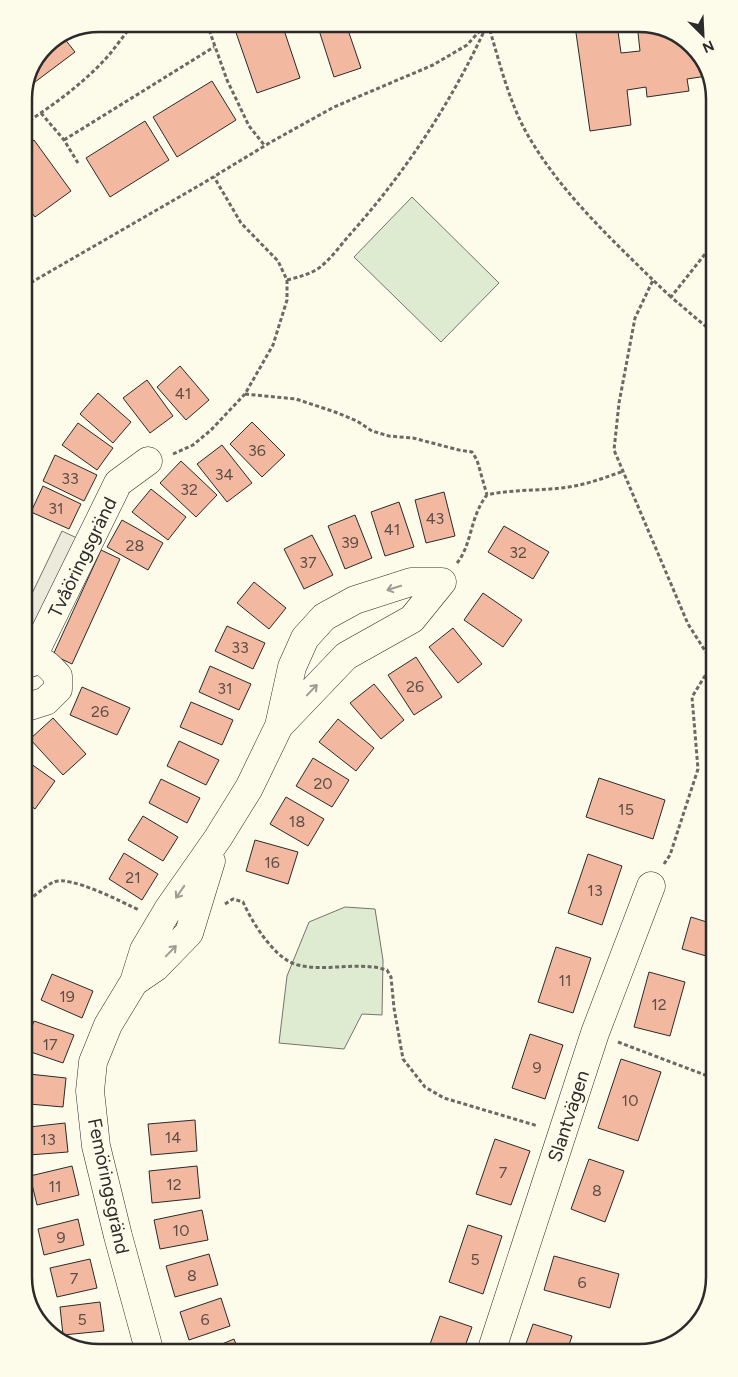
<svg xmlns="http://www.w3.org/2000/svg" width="738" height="1377" font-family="Figtree,sans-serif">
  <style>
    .green { fill: #deebd1; stroke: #74746e }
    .parking { fill: #eceadb; stroke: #74746e }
    .building { fill: #f2b8a0; stroke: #2b2b2b }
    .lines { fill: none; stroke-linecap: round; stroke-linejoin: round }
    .minor-casing { stroke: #2b2b2b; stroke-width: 29 }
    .path { stroke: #6a6964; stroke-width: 3; stroke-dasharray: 4 2.5; stroke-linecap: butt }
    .minor { stroke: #fdfbea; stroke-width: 28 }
    .oneway { stroke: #9e9d94 }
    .labels { text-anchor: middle; stroke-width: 4; stroke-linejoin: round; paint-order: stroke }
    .number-label { font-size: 16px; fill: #5d4e48 }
    .street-label { font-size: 19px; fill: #2b2b2b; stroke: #fdfbea }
    .rim { fill: none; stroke: #2b2b2b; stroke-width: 2.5 }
  </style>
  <rect width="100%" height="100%" fill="#fdfbea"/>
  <!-- green -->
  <path class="green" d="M412 197 499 283 441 342 354 257Z
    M345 907 375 909 383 960 382 1015 362 1014 344 1049 279 1043 287 976 309 922Z"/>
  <!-- parking -->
  <path class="parking" d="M62 531 79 539 37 627 26 622V606Z"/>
  <!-- building -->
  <path class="building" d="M233 24H282L300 78 257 93Z
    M317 24H346L361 68 334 77Z
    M592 24H617L621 53 640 51 637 24H643L681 38 682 44 687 43 708 70V85L707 76 687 79 689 91 647 97 646 87 627 90 631 125 590 131 575 26Z
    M64 38 75 52 27 88 46 46Z
    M212 81 236 120 177 157 153 117Z
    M145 121 169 160 110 197 86 158Z
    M34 140 71 191 35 217 24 202V147Z
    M180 366 209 400 186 420 157 387Z
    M147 380 173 416 150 433 123 398Z
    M98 393 131 422 113 443 80 414Z
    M252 422 285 455 262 477 230 444Z
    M78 423 113 448 97 470 62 445Z
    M222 445 252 483 227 502 197 464Z
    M55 455 97 475 84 501 43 481Z
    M181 461 217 495 196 517 160 483Z
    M43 486 81 504 69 529 31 512Z
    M151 489 186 517 168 540 132 512Z
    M444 492 455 536 426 543 415 500Z
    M399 502 414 547 385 556 371 512Z
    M355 515 372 558 345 569 328 526Z
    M122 520 163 543 148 570 107 547Z
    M504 526 549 552 533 579 488 552Z
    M312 535 333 575 304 589 284 549Z
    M101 550 120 559 72 664 53 655Z
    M254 582 286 608 269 629 237 603Z
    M483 593 522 620 503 647 464 620Z
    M227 626 265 643 253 669 215 651Z
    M453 628 482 664 458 683 429 647Z
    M416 657 442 697 414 715 388 675Z
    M210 666 251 684 239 710 199 692Z
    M374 684 404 720 381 739 350 703Z
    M82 687 130 708 117 735 70 715Z
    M191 702 233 720 222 745 180 727Z
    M53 718 86 754 63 775 30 739Z
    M338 719 374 748 356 771 319 742Z
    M179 741 219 760 206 785 167 766Z
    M313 758 349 780 332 807 296 786Z
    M27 761 55 781 35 809 27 803Z
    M599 778 665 800 653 839 586 817Z
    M161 779 200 798 187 823 149 803Z
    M286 797 324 819 308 846 270 824Z
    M143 816 178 837 163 861 128 840Z
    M255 840 298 852 288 884 246 871Z
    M124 853 158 874 142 900 109 879Z
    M588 854 622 866 602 925 568 913Z
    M691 917 713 924V958L682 949Z
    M556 947 591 958 573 1013 538 1002Z
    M649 972 685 982 670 1036 634 1027Z
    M52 974 93 991 82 1018 41 1000Z
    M34 1021 74 1035 63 1063 28 1051V1037Z
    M530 1034 563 1045 545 1099 512 1088Z
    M621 1059 661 1072 638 1141 598 1128Z
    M29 1074 66 1078 63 1107 29 1104Z
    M195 1120 197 1151 151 1155 148 1124Z
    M65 1123 68 1152 29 1155V1127Z
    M495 1139 530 1151 511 1205 476 1194Z
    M589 1159 624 1171 605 1222 571 1209Z
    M72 1166 79 1195 37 1205 30 1176Z
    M197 1166 200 1198 152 1203 149 1171Z
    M202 1210 208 1240 160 1249 154 1220Z
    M78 1219 84 1245 44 1255 38 1229Z
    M468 1225 502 1236 483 1294 449 1282Z
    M209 1254 218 1285 175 1297 166 1266Z
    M554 1256 619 1274 610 1308 544 1290Z
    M90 1259 97 1288 57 1297 50 1268Z
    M221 1298 230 1326 189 1340 180 1312Z
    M100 1302 104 1331 63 1335 60 1307Z
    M440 1316 472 1327 464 1349 428 1350Z
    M533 1324 572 1336 568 1348 524 1349Z
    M234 1339 239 1352H203Z
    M107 1346V1353H95L80 1348Z"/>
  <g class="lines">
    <defs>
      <path id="minor" d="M27 663 36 650 118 483 148 461
        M27 664C43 657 48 665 58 676V689L46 701 27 707
        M280 725 346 656 412 619 442 582
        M134 982 156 967 189 933 211 861
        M492 1349 595 1033 651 886
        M150 1353 118 1236 96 1146 90 1091 93 1062 108 1025 134 982 144 950 169 908 218 838 249 788 279 726 292 667 305 638 324 617 355 600 411 582H442"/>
    </defs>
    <!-- minor casing -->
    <use href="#minor" class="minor-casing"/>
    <!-- path -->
    <path class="path" d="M207 24 227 80 249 126 265 146
      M488 24C499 60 508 99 526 132 558 189 607 235 653 280
      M41 113 64 140 78 163
      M24 124C54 105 85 82 109 55 117 45 125 34 133 24
      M64 140 214 47
      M709 249 671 297 710 330
      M287 280C299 277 310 274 319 268 332 258 342 243 353 231 407 170 452 101 486 27
      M25 286 200 185 271 142 334 107 433 65 467 45 486 24
      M671 297 653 280 635 318 619 403 614 450 688 624 711 660
      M245 394 296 399 335 412 357 421 372 431 389 436 413 438 459 450 472 452 477 460 487 495
      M173 454 193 445 211 430 245 394 273 345 287 300V280L278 261 241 223 214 177
      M457 563C472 545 470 516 487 495 517 488 549 492 579 485 594 482 609 476 624 471
      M664 864 670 855 698 769 692 697 711 666
      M28 900C37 895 44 886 54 882 70 875 122 902 139 910
      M225 904 233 899 243 902C252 922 275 960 298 965 322 971 348 964 372 967 377 967 382 969 387 970L391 977 394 1008 403 1059 425 1087 444 1098 538 1126
      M618 1042 713 1078"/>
    <!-- minor -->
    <use href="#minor" class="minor"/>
  </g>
  <!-- one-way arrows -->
  <defs><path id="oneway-shaft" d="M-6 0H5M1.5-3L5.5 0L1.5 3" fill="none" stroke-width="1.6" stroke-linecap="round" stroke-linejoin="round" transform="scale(1.25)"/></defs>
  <g class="oneway">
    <use href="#oneway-shaft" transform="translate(394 588) rotate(163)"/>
    <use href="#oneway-shaft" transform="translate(312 690) rotate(-46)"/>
    <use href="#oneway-shaft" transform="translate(180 892) rotate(125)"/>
    <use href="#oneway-shaft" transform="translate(171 951) rotate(-46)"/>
  </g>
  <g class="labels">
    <!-- number labels -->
    <g class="number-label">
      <text x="183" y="399">41</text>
      <text x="257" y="456">36</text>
      <text x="224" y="480">34</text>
      <text x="70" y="484">33</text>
      <text x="189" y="495">32</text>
      <text x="56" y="514">31</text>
      <text x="435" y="524">43</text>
      <text x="392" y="535">41</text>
      <text x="350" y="548">39</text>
      <text x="135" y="551">28</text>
      <text x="518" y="558">32</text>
      <text x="308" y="568">37</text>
      <text x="240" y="653">33</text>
      <text x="415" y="692">26</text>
      <text x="225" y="694">31</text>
      <text x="100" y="717">26</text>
      <text x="323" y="789">20</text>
      <text x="626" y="815">15</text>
      <text x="297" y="827">18</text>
      <text x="272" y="868">16</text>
      <text x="133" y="883">21</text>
      <text x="595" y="896">13</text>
      <text x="565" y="986">11</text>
      <text x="67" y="1002">19</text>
      <text x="659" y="1010">12</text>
      <text x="50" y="1050">17</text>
      <text x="537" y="1073">9</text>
      <text x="630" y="1106">10</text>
      <text x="173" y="1143">14</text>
      <text x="48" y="1145">13</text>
      <text x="503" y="1178">7</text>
      <text x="174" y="1190">12</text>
      <text x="55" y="1192">11</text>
      <text x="597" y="1196">8</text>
      <text x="181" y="1236">10</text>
      <text x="61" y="1243">9</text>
      <text x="475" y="1265">5</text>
      <text x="192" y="1281">8</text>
      <text x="74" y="1284">7</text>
      <text x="582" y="1288">6</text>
      <text x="82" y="1325">5</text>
      <text x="205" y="1325">6</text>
    </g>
    <!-- street labels -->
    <g class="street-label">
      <text transform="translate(82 557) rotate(-64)" y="7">Tvåöringsgränd</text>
      <text transform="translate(568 1116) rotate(-72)" y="7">Slantvägen</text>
      <text transform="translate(109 1186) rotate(78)" y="7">Femöringsgränd</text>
    </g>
  </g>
  <!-- crop -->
  <path d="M0 0H738V1377H0ZM99 32H639A67 67 0 0 1 706 99V1277A67 67 0 0 1 639 1344H99A67 67 0 0 1 32 1277V99A67 67 0 0 1 99 32Z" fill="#fdfbea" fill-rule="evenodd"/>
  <path class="rim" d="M99 32H639A67 67 0 0 1 706 99V1277A67 67 0 0 1 639 1344H99A67 67 0 0 1 32 1277V99A67 67 0 0 1 99 32Z"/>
  <!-- north arrow -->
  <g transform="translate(703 35) rotate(156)" stroke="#fdfbea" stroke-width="4" paint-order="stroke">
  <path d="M0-4L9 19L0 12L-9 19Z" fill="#2b2b2b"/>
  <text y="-8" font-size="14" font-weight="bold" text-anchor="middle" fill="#2b2b2b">N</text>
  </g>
</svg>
